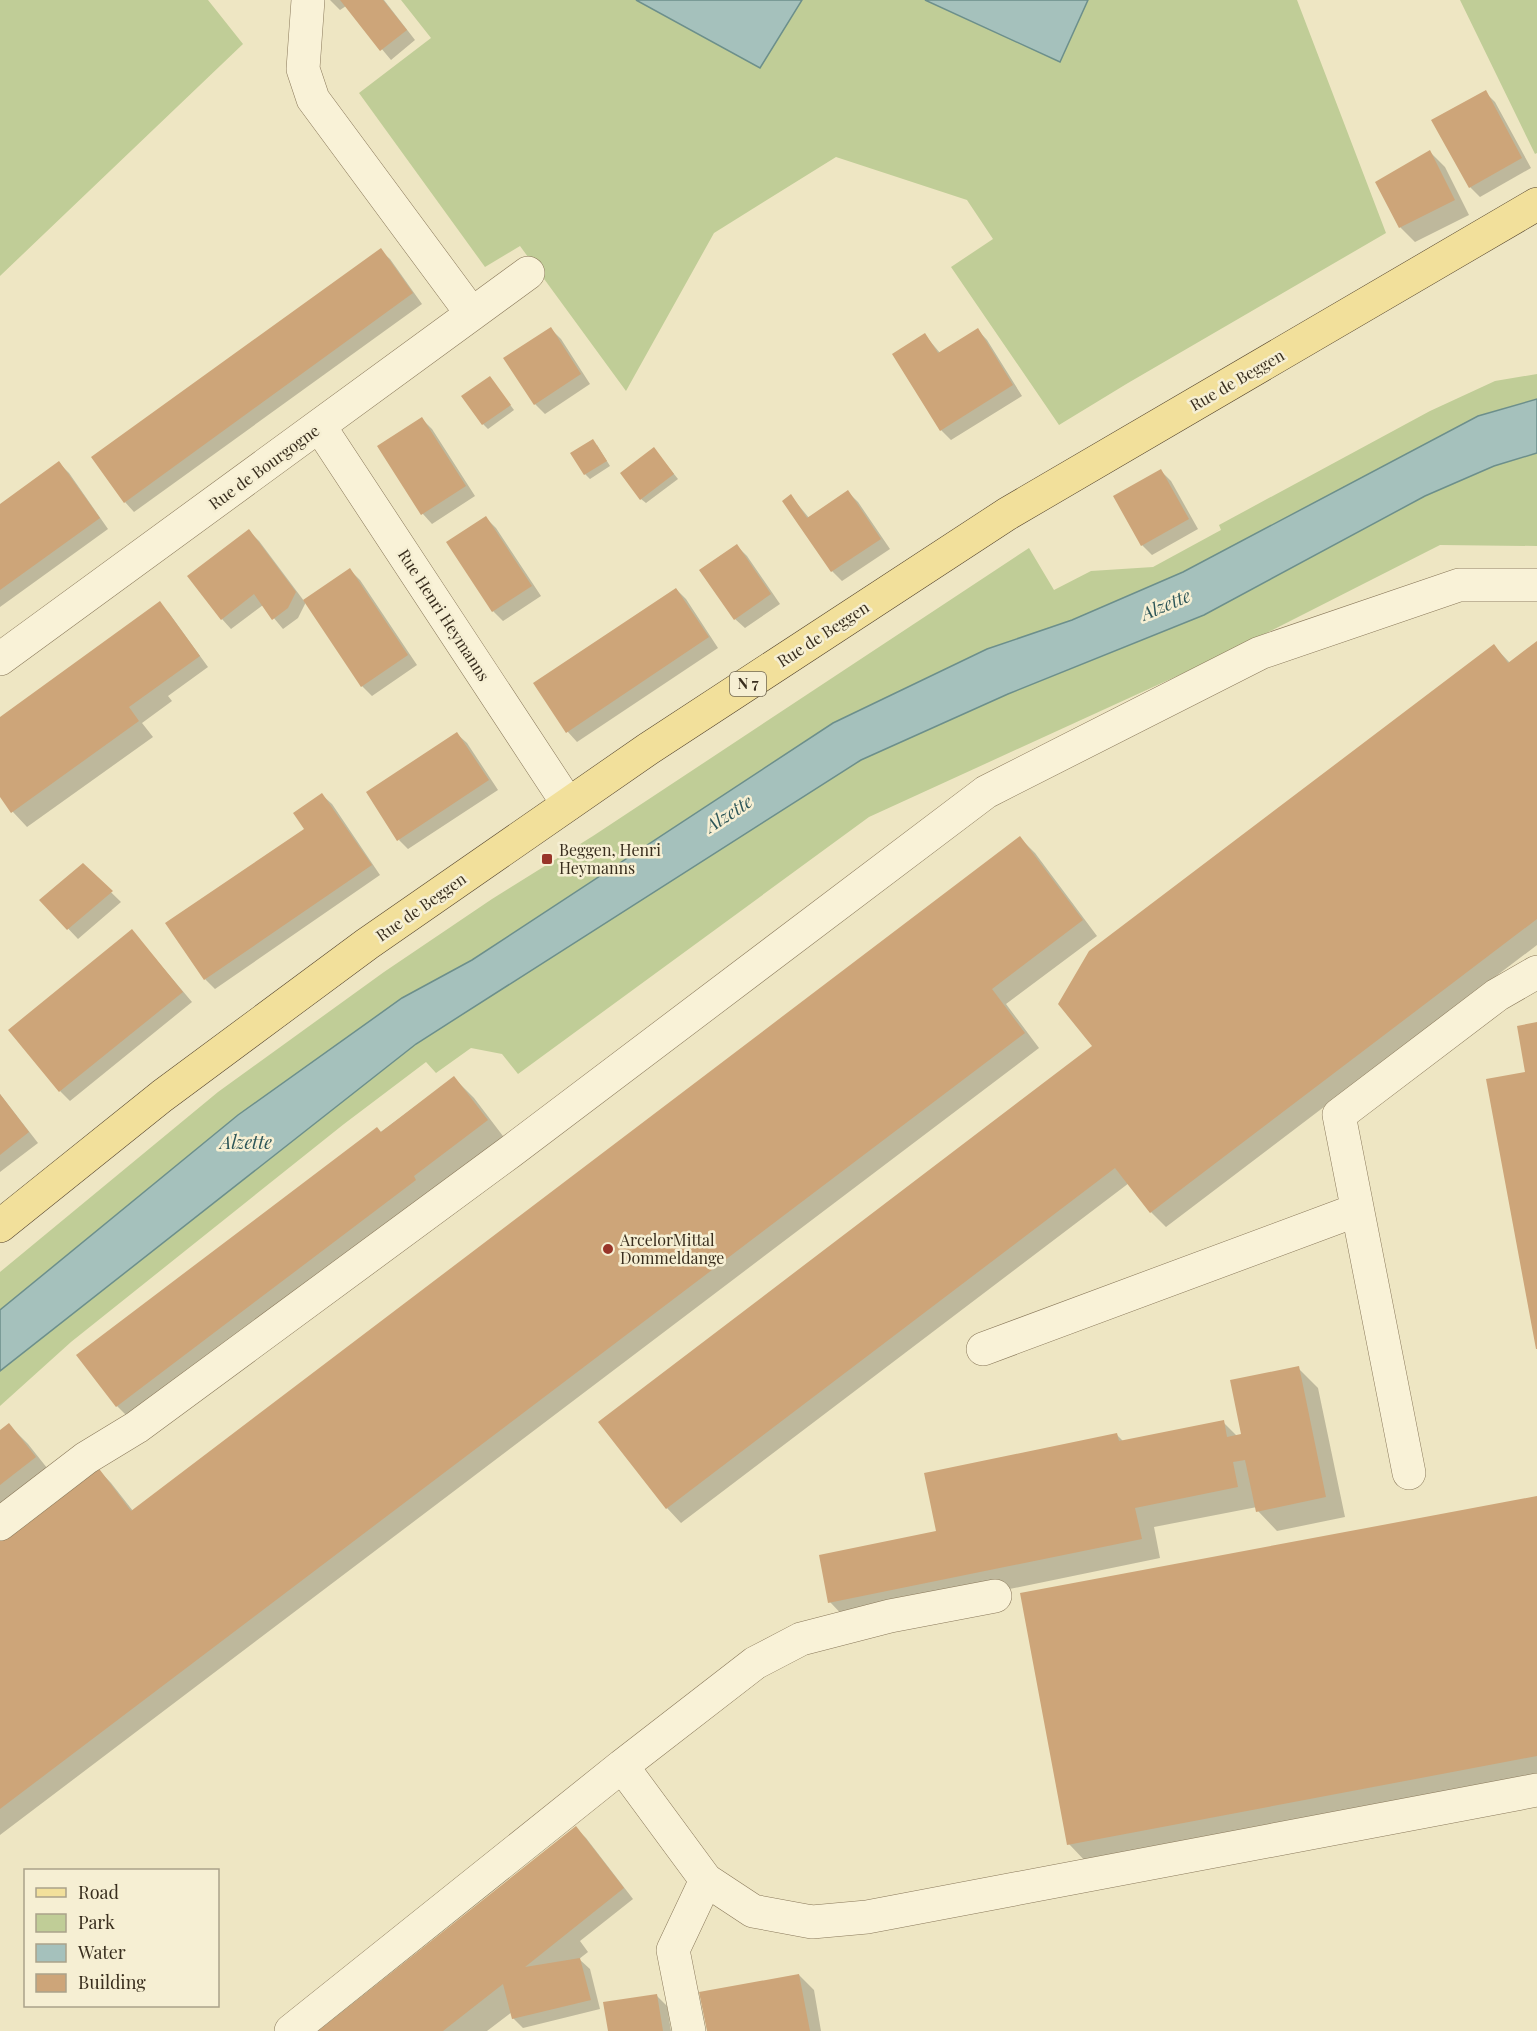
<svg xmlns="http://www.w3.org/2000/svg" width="1537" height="2031" font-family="'Playfair Display',serif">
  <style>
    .green { fill: #c0cd97 }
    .water { fill: #a5c1bc; stroke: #6c8f8b; stroke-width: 1.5 }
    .shadow { fill: #0003 }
    .building { fill: #cda579 }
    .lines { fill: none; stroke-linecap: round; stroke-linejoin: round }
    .minor-casing { stroke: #89785a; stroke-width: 34 }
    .major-casing { stroke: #56452e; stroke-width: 34 }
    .minor { stroke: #f9f2d7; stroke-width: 33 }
    .major { stroke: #f2e09b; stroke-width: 33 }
    .poi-dot { fill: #983529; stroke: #f6efd3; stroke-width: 2 }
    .labels { text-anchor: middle; stroke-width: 5; stroke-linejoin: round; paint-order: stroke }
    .shield { fill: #f6efd3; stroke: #726854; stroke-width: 1.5 }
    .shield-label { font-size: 15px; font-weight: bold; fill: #392e1e }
    .street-label { font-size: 16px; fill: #392e1e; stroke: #f6efd3 }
    .poi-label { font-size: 16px; fill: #392e1e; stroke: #f6efd3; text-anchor: start }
    .water-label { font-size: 18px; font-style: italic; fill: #2d5658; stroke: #f6efd3 }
  </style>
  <rect width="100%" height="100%" fill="#eee6c3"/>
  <!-- green -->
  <path class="green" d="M0 0H208L243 44 0 276Z
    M401 0H636L760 67 802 0H925L1060 61 1088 0H1297L1386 233 1128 383 1059 425 951 267 993 239 967 200 836 157 714 233 626 391 520 246 485 267 359 93 431 38Z
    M1460 0H1537V153L1535 154Z
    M1537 374V399L1478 416 1183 572 1072 620 987 649 833 723 472 960 402 998 238 1115 0 1310V1272L218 1092 384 972 492 899 593 836 1029 548 1054 590 1091 571 1153 567 1221 530 1219 525 1430 411 1495 381Z
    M1537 453V546L1440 545 1223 655 869 817 518 1074 502 1054 471 1048 436 1073 426 1062 344 1124 71 1342 0 1406V1371L416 1044 861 760 1008 694 1204 615 1425 496 1494 466Z"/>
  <!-- water -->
  <path class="water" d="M636 0H802L760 68Z
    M925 0H1088L1060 62Z
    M1537 399V453L1494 466 1425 496 1204 615 1008 694 861 760 416 1044 0 1371V1310L238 1115 402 998 472 960 833 723 987 649 1072 620 1183 572 1478 416Z"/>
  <!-- shadow -->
  <path class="shadow" d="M330 0H384L415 40 391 60 346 6 340 10Z
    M1485 92 1495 102 1531 168 1480 197 1470 187Z
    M1430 152 1445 167 1469 215 1415 242 1400 227Z
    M380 250 390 259 422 304 134 512 125 502Z
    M551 329 561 339 590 384 545 414 535 404Z
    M978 330 987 340 1022 396 951 440 941 430 925 335 940 353Z
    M490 378 514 410 488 429 483 424Z
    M422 419 432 429 475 496 432 524 423 514 379 447Z
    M597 445 610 466 590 479 585 474Z
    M658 454 678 479 646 503 641 499Z
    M59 463 69 473 108 529 0 607V505Z
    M1161 471 1171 481 1198 529 1152 555 1142 545Z
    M848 492 858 502 890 549 842 581 832 571 784 501 791 496 809 518Z
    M486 518 496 528 541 596 503 621 493 611Z
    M249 531 259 541 304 601 350 570 360 580 417 665 372 696 362 686 306 602 298 618 283 629 263 605 231 629 222 619Z
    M737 546 747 556 780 604 745 628 735 619Z
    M676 589 686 599 718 648 577 742 568 732 535 684Z
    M159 603 169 613 208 667 168 696 172 701 142 723 153 737 27 827 13 812 0 795V719Z
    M1537 643V945L1166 1227 1151 1212 1129 1183 681 1523 667 1508 1094 1046 1494 646 1510 663Z
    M457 734 467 743 498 790 408 849 399 840Z
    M322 795 332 804 380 875 215 989 205 979 306 829Z
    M1020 838 1035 853 1097 936 1006 1004 1039 1048 0 1835V1541L97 1468 111 1483 133 1511Z
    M83 865 121 902 78 939 41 900Z
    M132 931 192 1002 70 1101 60 1091Z
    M454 1078 474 1098 506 1140 137 1426 117 1406 78 1355Z
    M0 1094 38 1143 0 1172Z
    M1298 1368 1318 1388 1345 1517 1277 1531 1258 1511 1257 1507 1154 1527 1160 1558 849 1622 830 1602 938 1533 1117 1435 1124 1442 1223 1422 1237 1436 1242 1435Z
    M9 1425 28 1444 55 1478 0 1520V1432Z
    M1537 1497V1779L1088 1864 1069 1844Z
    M576 1828 586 1838 633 1899 580 1941 588 1952 579 1959 590 1969 600 2009 523 2028 513 2018 512 2012 487 2031H320Z
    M799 1975 814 1990 821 2031H708Z
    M657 1996 667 2006 671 2031H609Z"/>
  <!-- building -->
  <path class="building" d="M340 0H383L407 30 380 51Z
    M1486 90 1522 158 1469 188 1431 120Z
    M1430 150 1455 200 1399 228 1375 182Z
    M381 248 413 293 124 503 91 457Z
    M551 327 581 374 534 405 503 358Z
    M978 328 1013 385 940 431 892 354 925 333 938 353Z
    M490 376 511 405 482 425 461 396Z
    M422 417 466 486 421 515 377 446Z
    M593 439 607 461 584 475 570 453Z
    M654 447 674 474 640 500 620 473Z
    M59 461 100 518 0 590V504Z
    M1161 469 1189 519 1141 546 1113 496Z
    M848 490 881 539 831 572 782 501 791 494 807 518Z
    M486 516 532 586 492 612 446 542Z
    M249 529 296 592 288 608 272 620 254 594 221 620 187 576Z
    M737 544 771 594 734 620 699 570Z
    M350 568 408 655 361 687 303 600Z
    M676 588 709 637 566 733 533 683Z
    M160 601 200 656 129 707 139 721 11 813 0 797V717Z
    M1537 641V919L1150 1213 1115 1168 666 1509 598 1422 1092 1046 1058 1004 1089 951 1494 644 1508 663Z
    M457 732 489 780 397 841 366 792Z
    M322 793 372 865 204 980 165 923 304 829 293 813Z
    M1020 836 1083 920 992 989 1025 1033 0 1809V1540L97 1466 131 1511Z
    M83 863 113 891 67 930 39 900Z
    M132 929 183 992 59 1092 8 1030Z
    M1537 1022V1349H1536L1486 1079 1525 1072 1517 1026Z
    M454 1076 488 1120 414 1176 416 1180 116 1407 76 1355 377 1127 381 1132Z
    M0 1094 29 1132 0 1155Z
    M1299 1366 1326 1497 1256 1512 1245 1460 1233 1462 1238 1487 1135 1508 1142 1539 828 1603 819 1555 936 1531 924 1473 1117 1433 1119 1441 1224 1420 1227 1437 1241 1434 1230 1380Z
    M9 1423 36 1457 0 1485V1430Z
    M1537 1496V1756L1067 1845 1020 1593Z
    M576 1826 624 1888 525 1967 580 1958 591 2000 512 2019 503 1984 443 2031H318Z
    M799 1974 810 2031H707L699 1992Z
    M657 1994 663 2031H608L603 2002Z"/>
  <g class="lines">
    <defs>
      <path id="minor" d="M308 0 303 69 313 99 472 314
        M320 427 568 804
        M0 659 528 273
        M983 1349 1357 1210
        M1409 1473 1339 1115 1497 995 1537 972
        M0 1524 86 1458 137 1427 510 1152 986 792 1260 653 1459 585H1537
        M622 1766 755 1663 801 1639 890 1616 995 1596
        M291 2031 622 1766 706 1880 753 1911 812 1922 867 1917 1537 1790
        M689 2031 673 1950 706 1880"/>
      <path id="major" d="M0 1226 162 1096 367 944 648 749 1007 514 1537 204"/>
    </defs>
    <!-- minor casing -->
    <use href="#minor" class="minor-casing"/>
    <!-- major casing -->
    <use href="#major" class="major-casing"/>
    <!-- minor -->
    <use href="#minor" class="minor"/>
    <!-- major -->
    <use href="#major" class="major"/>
  </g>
  <!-- markers -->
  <g class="poi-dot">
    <rect x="541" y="853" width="12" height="12" rx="3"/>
    <circle cx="608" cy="1249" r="6"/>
  </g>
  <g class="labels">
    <!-- shield labels -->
    <rect class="shield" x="730" y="672" width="36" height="24" rx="4.5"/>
    <g class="shield-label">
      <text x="748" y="689">N 7</text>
    </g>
    <!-- street labels -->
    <g class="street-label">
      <text transform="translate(1237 380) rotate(-30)" y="6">Rue de Beggen</text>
      <text transform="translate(264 467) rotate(-36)" y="6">Rue de Bourgogne</text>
      <text transform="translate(444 615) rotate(57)" y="6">Rue Henri Heymanns</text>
      <text transform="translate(823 634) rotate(-33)" y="6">Rue de Beggen</text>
      <text transform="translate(421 907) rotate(-35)" y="6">Rue de Beggen</text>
    </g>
    <!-- poi labels -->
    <g class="poi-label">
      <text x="559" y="856">Beggen, Henri<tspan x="559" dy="18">Heymanns</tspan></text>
      <text x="620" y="1246">ArcelorMittal<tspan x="620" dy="18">Dommeldange</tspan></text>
    </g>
    <!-- water labels -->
    <g class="water-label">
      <text transform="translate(1166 605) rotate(-23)" y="6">Alzette</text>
      <text transform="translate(729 814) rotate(-33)" y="6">Alzette</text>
      <text x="246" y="1149">Alzette</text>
    </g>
  </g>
  <!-- legend -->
  <rect x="24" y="1869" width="195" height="138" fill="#f6efd3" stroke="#aaa28b" stroke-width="1.5"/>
  <rect x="36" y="1888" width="30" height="9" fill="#f2e09b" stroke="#aaa28b" stroke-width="1.5"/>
  <text x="78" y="1899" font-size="18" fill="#392e1e">Road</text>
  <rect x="36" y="1914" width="30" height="18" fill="#c0cd97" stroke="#aaa28b" stroke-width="1.5"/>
  <text x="78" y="1929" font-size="18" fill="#392e1e">Park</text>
  <rect x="36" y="1944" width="30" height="18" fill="#a5c1bc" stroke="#aaa28b" stroke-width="1.5"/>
  <text x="78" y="1959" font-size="18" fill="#392e1e">Water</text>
  <rect x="36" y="1974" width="30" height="18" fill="#cda579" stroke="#aaa28b" stroke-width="1.5"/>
  <text x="78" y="1989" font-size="18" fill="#392e1e">Building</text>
</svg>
